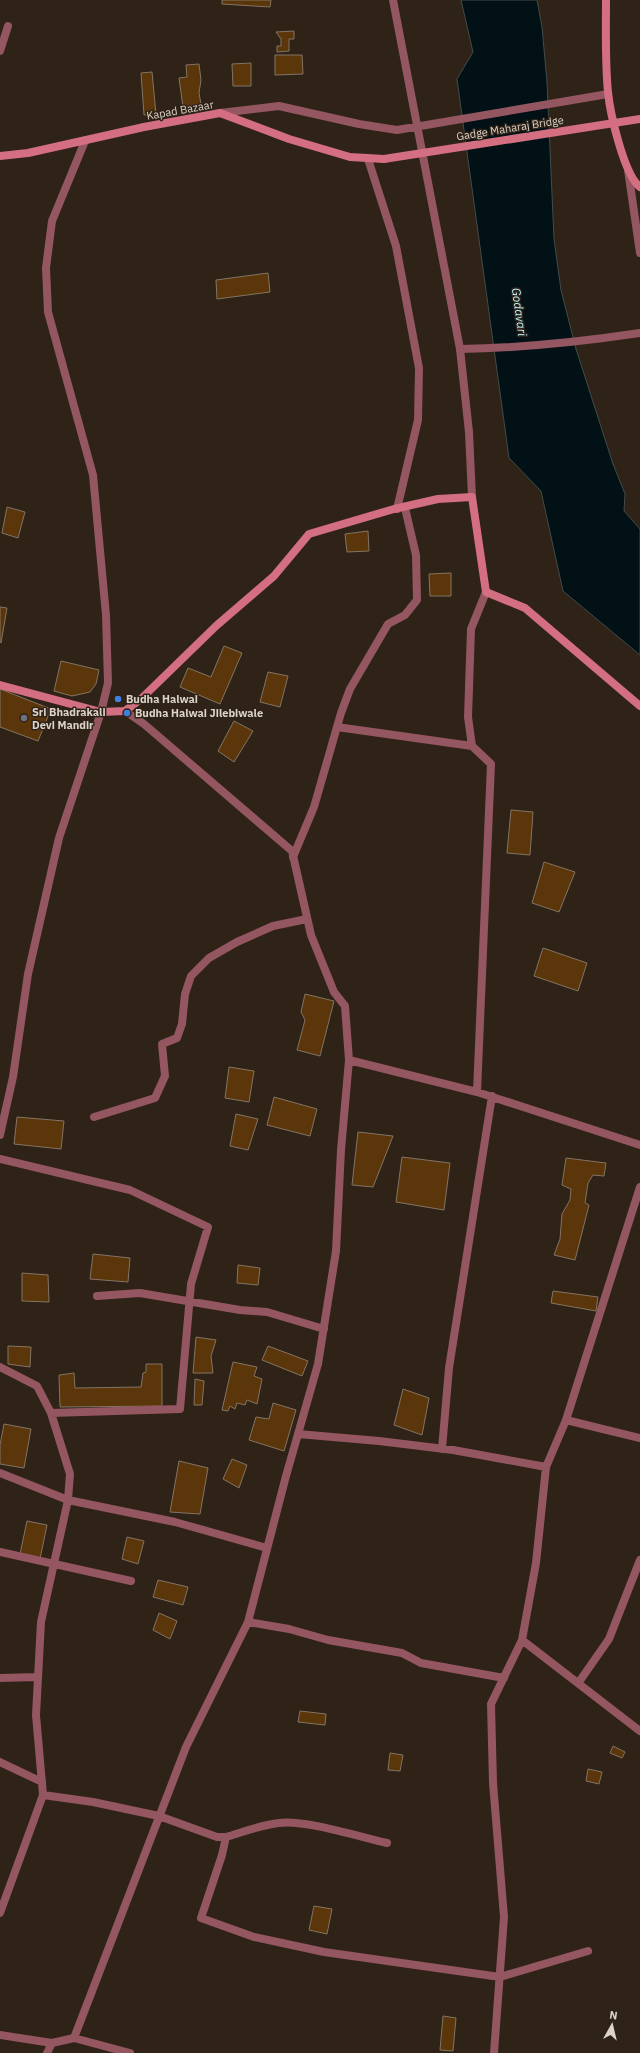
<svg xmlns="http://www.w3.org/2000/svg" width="640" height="2053" font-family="'IBM Plex Sans',sans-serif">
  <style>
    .water { fill: #021115; stroke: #434b4c }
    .building { fill: #5a360a; stroke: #837465 }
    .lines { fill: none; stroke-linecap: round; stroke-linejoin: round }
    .lane { stroke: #945660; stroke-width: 8 }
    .street { stroke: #945660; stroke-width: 8 }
    .secondary { stroke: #d36f81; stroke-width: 8 }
    .secondary-bridge { stroke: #d36f81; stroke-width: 8 }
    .shop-dot { fill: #3f7fe0; stroke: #2f2216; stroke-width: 1.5 }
    .worship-dot { fill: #6b7280; stroke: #2f2216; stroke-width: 1.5 }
    .labels { text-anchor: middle; stroke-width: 3; stroke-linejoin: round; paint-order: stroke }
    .street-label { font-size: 11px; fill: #dcd3cb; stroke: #2f2216 }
    .poi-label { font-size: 11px; font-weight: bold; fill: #dcd3cb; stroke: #2f2216; text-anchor: start }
    .water-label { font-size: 12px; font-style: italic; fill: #b3ecfc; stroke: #2f2216 }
  </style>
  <rect width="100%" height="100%" fill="#2f2216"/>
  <!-- water -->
  <path class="water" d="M461 0H537L542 27 547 82 554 239 561 290 576 349 613 464 625 494 624 511 640 529V655L563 591 541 491 509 458 457 79 473 52Z"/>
  <!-- building -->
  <path class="building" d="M222 0H271L270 7 222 4Z
    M294 31V39H289V51L277 52V46H281V39L276 32Z
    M275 55H302L303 74 275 75Z
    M251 63V86H233L232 64Z
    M199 64 201 80 199 93 201 104 183 107 179 78 187 77 186 65Z
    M152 72 156 114 144 115 141 73Z
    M268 273 270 292 217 299 216 280Z
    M7 507 25 512 18 538 2 533Z
    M368 531 369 551 347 552 345 534Z
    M451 573V596H430L429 574Z
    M0 607 7 608 1 643 0 642Z
    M224 646 242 653 220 704 180 687 188 668 211 677Z
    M61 661 99 670 96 684 90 692 72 696 54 691Z
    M268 672 288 676 280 707 260 702Z
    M0 689 51 709 38 741 0 727Z
    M234 721 253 731 234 762 218 751Z
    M511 810 533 812 530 855 507 853Z
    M544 862 575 872 559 912 532 903Z
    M543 948 587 963 578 991 534 976Z
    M305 994 334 1001 320 1056 297 1050 305 1020 301 1012Z
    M229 1067 254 1071 249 1102 225 1098Z
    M274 1097 317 1109 310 1136 267 1125Z
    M236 1114 258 1119 248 1150 230 1146Z
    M17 1117 64 1121 61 1149 14 1144Z
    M358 1132 393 1136 373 1187 352 1185Z
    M402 1157 450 1163 444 1210 396 1202Z
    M566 1158 606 1163 604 1176 593 1175 588 1183 585 1203 589 1205 575 1260 554 1255 560 1239 562 1214 570 1200 571 1189 562 1185Z
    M93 1254 130 1258 128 1282 90 1279Z
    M238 1265 260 1268 258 1285 237 1283Z
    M22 1273 48 1275 49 1302 22 1301Z
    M553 1291 598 1297 596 1311 551 1303Z
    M196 1337 216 1340 211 1356 213 1373H193Z
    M8 1346 31 1347 30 1367 8 1364Z
    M268 1346 308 1361 302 1376 262 1360Z
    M233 1362 257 1367 254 1376 262 1379 257 1404 247 1400 245 1405 237 1403 235 1409 230 1406 228 1411 222 1410Z
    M146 1364H162V1406L60 1407 59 1375 74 1373 75 1388 141 1387 143 1373 146 1372Z
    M195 1379 204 1381 202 1405H194Z
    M403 1389 429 1398 422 1435 394 1425Z
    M273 1403 296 1410 284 1451 249 1440 256 1417 269 1419Z
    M4 1424 31 1429 24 1468 0 1464V1445Z
    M232 1459 247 1465 239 1488 223 1479Z
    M179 1461 208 1468 200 1514 170 1512Z
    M27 1521 47 1525 40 1559 20 1554Z
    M127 1537 144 1541 138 1564 122 1559Z
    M158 1580 188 1587 183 1605 153 1597Z
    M159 1613 177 1621 170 1639 153 1630Z
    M300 1711 326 1714 325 1725 298 1722Z
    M613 1746 625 1752 622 1758 610 1753Z
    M390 1753 403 1755 400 1771 388 1770Z
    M588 1769 602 1772 599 1784 586 1781Z
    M314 1906 332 1909 327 1934 309 1930Z
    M443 2016 456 2018 453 2051 440 2050Z"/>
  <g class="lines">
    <!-- lane -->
    <path class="lane" d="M628 170 640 253
      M460 349C520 348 580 342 640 333"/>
    <!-- street -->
    <path class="street" d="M393 0 460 349 469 432 472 497
      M0 51 8 26
      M220 113 279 106 359 124 397 130 608 94
      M368 159 396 246 419 368 418 420 397 509
      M125 711 144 724 292 851 311 935 334 992 345 1006 349 1060 477 1092 640 1145
      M337 727 472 746
      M293 857 314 807 341 713 350 689 388 624 405 615 417 600 416 555 405 508
      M477 1092 491 764 472 746 468 717 471 629 486 592
      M94 1117 155 1098 165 1076 162 1044 177 1038 182 1024 185 994 191 976 209 958 237 942 273 926 307 919
      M0 1135 13 1077 28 974 59 838 101 712 108 683 106 615 93 475 48 312 46 268 52 221 85 141
      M0 1159 130 1190 208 1227 191 1284 180 1409 51 1413
      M97 1296 140 1293 240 1310 267 1312 324 1329
      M0 1367 37 1386 51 1413 70 1474 68 1500 175 1522 267 1548
      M566 1420 640 1438
      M298 1434 379 1441 453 1450 546 1467
      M442 1449 449 1368 492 1096
      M0 1473 68 1500 41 1622 36 1715 43 1795 0 1913
      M0 1552 131 1581
      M248 1622 289 1629 328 1640 402 1653 421 1663 504 1678
      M522 1640 640 1731
      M0 1678 38 1677
      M579 1682 609 1639 640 1560
      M0 1762 42 1782
      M43 1795 93 1802 159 1816 217 1837H226C243 1832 261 1825 279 1823 303 1819 360 1837 387 1843
      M226 1837 222 1855 201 1918 254 1937 324 1952 500 1977 588 1951
      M0 2035 52 2043
      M74 2038 186 1747 248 1622 286 1476 318 1364 336 1251 341 1150 349 1060
      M47 2053 52 2043 74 2038 130 2053
      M494 2053 504 1917 493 1783 491 1704 522 1640 536 1563 546 1467 566 1420 640 1187"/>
    <!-- secondary -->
    <path class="secondary" d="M606 0C606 31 605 62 608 92 610 113 624 175 640 187
      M0 156 28 153 144 127 220 113 289 139 350 157 384 159
      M0 685 101 712 125 711 142 698 216 626 274 576 309 534 394 509 438 499 472 497 486 592 525 608 640 706"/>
    <!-- secondary-bridge -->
    <path class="secondary-bridge" d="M384 159 640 119"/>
  </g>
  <!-- markers -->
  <g class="shop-dot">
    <circle cx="118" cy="699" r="4"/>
    <circle cx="127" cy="713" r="4"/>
  </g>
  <circle class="worship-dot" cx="24" cy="718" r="4"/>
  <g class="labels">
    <!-- street labels -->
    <g class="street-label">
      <text transform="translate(180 110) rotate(-10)" y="4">Kapad Bazaar</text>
      <text transform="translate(510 128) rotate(-9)" y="4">Gadge Maharaj Bridge</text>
    </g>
    <!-- poi labels -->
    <g class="poi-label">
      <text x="126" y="703">Budha Halwai</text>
      <text x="32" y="716">Sri Bhadrakali<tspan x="32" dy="13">Devi Mandir</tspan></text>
      <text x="135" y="717">Budha Halwai Jilebiwale</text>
    </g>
    <!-- water labels -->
    <g class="water-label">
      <text transform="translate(519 312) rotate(82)" y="4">Godavari</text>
    </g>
  </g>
  <!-- north arrow -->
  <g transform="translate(612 2025) rotate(8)" stroke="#2f2216" stroke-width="3" paint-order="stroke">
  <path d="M0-3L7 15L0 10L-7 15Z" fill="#dcd3cb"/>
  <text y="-6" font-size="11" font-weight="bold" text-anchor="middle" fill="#dcd3cb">N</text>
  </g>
</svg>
